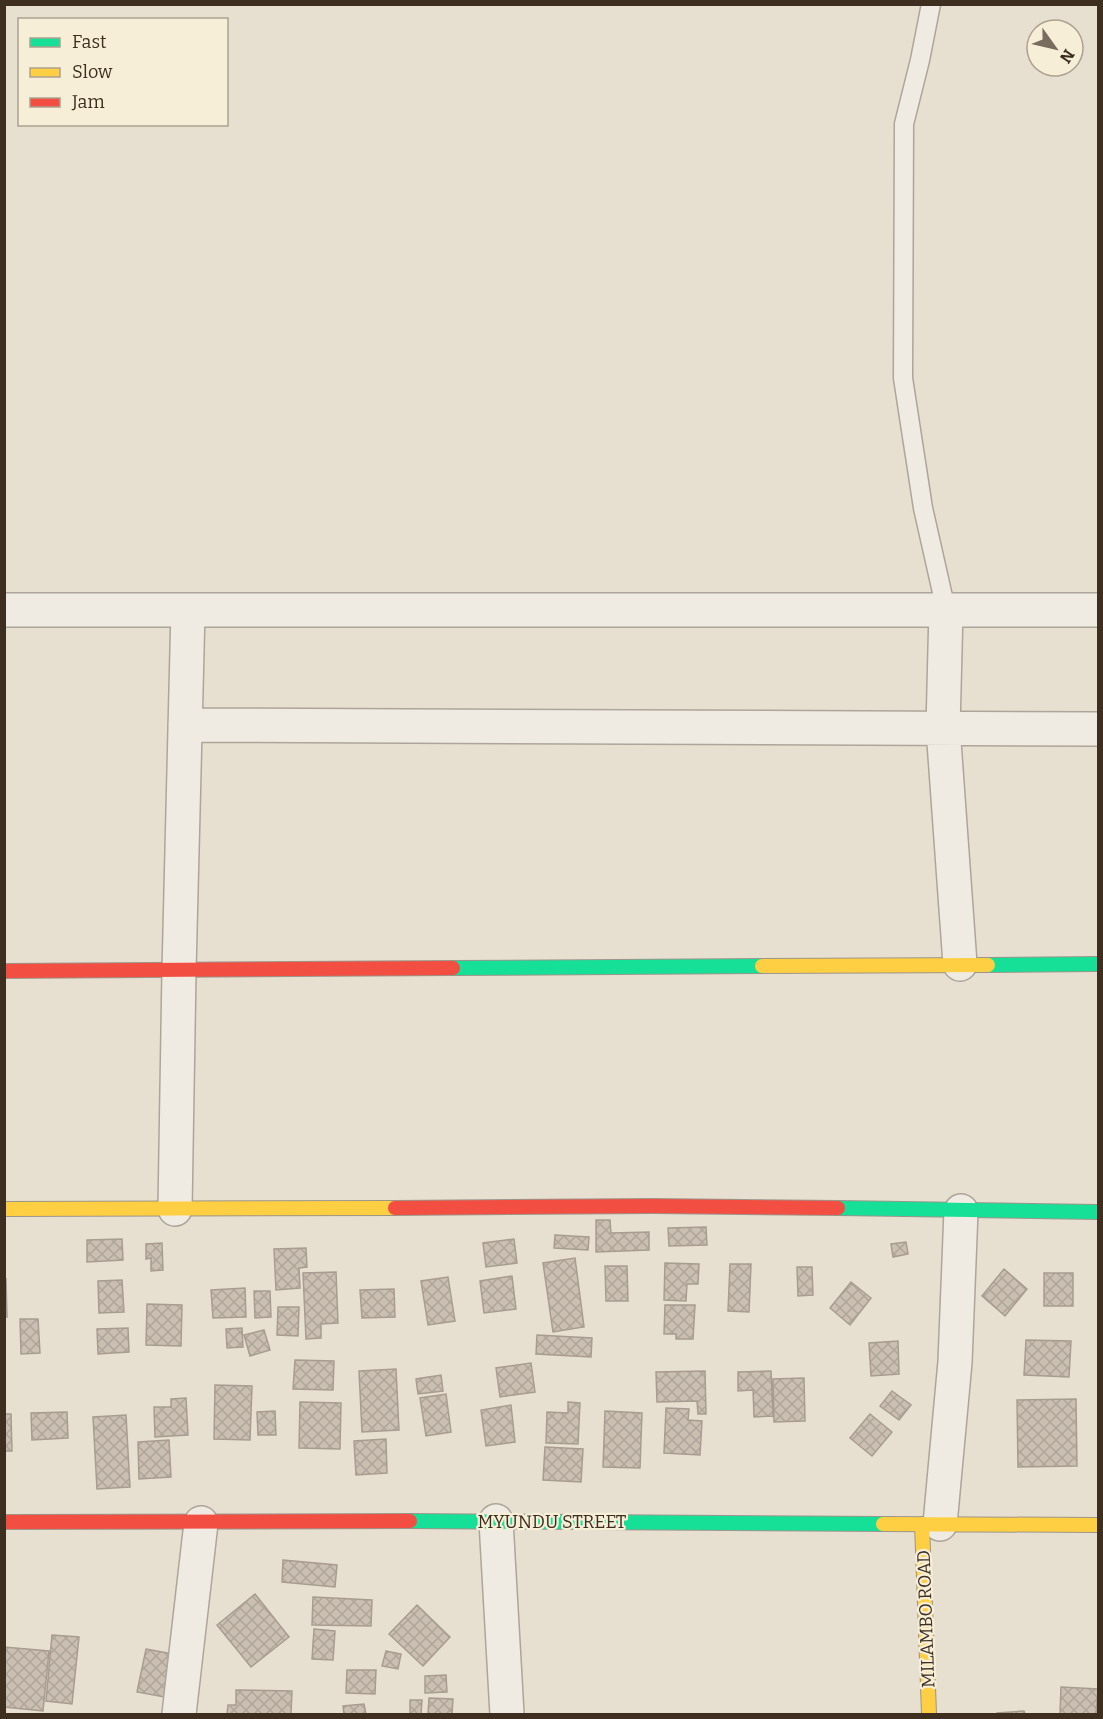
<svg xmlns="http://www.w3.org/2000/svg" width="1103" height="1719" font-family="Bitter,serif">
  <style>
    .building { fill: url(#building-cross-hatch); stroke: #a89c90; stroke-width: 1.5 }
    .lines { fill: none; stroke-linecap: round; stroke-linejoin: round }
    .lane-casing { stroke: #ada599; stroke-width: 21 }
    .street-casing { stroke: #ada599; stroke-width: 36 }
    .fast-casing { stroke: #9c958a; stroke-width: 16 }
    .slow-casing { stroke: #9c958a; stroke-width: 16 }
    .jam-casing { stroke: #9c958a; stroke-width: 16 }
    .lane { stroke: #efebe3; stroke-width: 18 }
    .street { stroke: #efebe3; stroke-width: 33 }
    .fast { stroke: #16e098; stroke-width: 14 }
    .slow { stroke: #ffcf43; stroke-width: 14 }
    .jam { stroke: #f24e42; stroke-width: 14 }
    .labels { text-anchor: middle; stroke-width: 4.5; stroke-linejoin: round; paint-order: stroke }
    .street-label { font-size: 18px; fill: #3d2e20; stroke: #f7eed8 }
  </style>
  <defs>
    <pattern id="building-cross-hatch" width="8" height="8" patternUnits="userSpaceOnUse" patternTransform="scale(1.5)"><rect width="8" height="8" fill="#cbbfb2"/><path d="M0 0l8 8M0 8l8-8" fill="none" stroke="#afa499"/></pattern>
  </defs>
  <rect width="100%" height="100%" fill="#e7e0d1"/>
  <!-- building -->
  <path class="building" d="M596 1220H610L611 1233 649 1232V1250L596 1252Z
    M706 1227 707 1245 669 1246 668 1228Z
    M555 1235 589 1237 588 1250 554 1248Z
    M122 1239 123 1260 87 1262V1240Z
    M514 1239 517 1263 486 1267 483 1243Z
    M906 1242 908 1254 893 1257 891 1244Z
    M162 1243 163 1270 151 1271V1258L146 1259V1244Z
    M306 1248 307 1267 299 1268 300 1288 276 1290 274 1249Z
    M575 1258 584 1327 553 1332 543 1263Z
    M665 1263 699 1264 698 1284H687L686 1301 664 1300Z
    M730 1264H751L749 1312 728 1311Z
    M605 1266H627L628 1301H606Z
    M797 1267H812L813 1295 798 1296Z
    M1004 1269 1027 1289 1005 1316 982 1296Z
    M336 1272 338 1323 321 1324V1338L306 1339 303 1273Z
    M1044 1273H1073V1306H1044Z
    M512 1276 516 1309 484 1313 480 1281Z
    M448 1277 455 1321 428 1325 421 1281Z
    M6 1279 7 1317H4V1280Z
    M122 1280 124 1312 99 1313 98 1281Z
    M851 1282 871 1298 850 1325 830 1308Z
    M245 1288 246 1317 213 1318 211 1290Z
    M394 1289 395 1317 362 1318 360 1290Z
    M254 1291H270L271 1317 255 1318Z
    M147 1304 182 1305 181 1346 146 1345Z
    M665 1305H695L693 1339H676V1334H664Z
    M278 1307H299L298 1336 277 1335Z
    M20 1319H38L40 1353 21 1354Z
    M128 1328 129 1352 98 1354 97 1329Z
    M242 1328 243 1347 227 1348 226 1329Z
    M264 1330 270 1350 250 1356 244 1335Z
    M537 1335 592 1338 591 1357 536 1354Z
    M1026 1340 1071 1341 1069 1377 1024 1375Z
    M898 1341 899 1374 871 1376 869 1343Z
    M295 1360 334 1361 333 1390 293 1389Z
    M531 1363 535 1392 500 1397 496 1368Z
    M396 1369 399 1430 362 1432 359 1371Z
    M705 1371 706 1414H698L697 1401 657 1402 656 1372Z
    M771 1371 773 1416 754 1417 753 1390 738 1391V1372Z
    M441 1375 443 1391 418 1394 416 1379Z
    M804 1378 805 1421 774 1422 773 1379Z
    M215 1385 252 1386 250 1440 214 1439Z
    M892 1391 911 1405 899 1420 880 1406Z
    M446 1394 451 1432 426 1436 420 1398Z
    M186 1398 188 1435 155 1437 154 1407H171V1399Z
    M1076 1399 1077 1466 1018 1467 1017 1400Z
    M300 1402 341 1403 340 1449 299 1448Z
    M568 1402 580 1403 578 1444 546 1443 547 1412 568 1413Z
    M511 1405 515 1442 486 1446 481 1410Z
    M666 1408 689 1409 688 1420 702 1421 700 1455 664 1453Z
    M275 1411 276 1435H258L257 1412Z
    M605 1411 642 1413 640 1468 603 1467Z
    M67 1412 68 1438 32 1440 31 1413Z
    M4 1414H11L12 1451H4Z
    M870 1414 892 1432 872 1456 850 1438Z
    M126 1415 130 1487 97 1489 93 1417Z
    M386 1439 387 1473 356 1475 354 1441Z
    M169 1440 171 1477 139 1479 138 1442Z
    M545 1447 583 1449 581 1482 543 1480Z
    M283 1560 337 1565 335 1587 282 1582Z
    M255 1594 289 1637 251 1667 217 1625Z
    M313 1597 372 1600 371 1626 312 1625Z
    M417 1605 450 1637 423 1666 389 1634Z
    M314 1629 335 1631 333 1660 312 1659Z
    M52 1635 79 1637 72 1704 46 1701Z
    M4 1647 49 1651 43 1711 4 1707Z
    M146 1649 184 1656 175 1699 137 1692Z
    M386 1651 401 1654 398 1669 382 1666Z
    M347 1670H376L375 1694 346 1693Z
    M446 1675 447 1692 425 1693V1676Z
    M1061 1687 1098 1689 1096 1714H1060Z
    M236 1690 292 1691 291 1714H227L228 1705H236Z
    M429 1698 453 1699 452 1714H428Z
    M410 1700H422L421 1714H410Z
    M364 1704 366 1714H344L343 1706Z
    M1024 1711 1025 1714H997V1713Z"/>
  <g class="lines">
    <defs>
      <path id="lane" d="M931 4 920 60 904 124 903 378 923 508 946 610"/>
      <path id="street" d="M4 610H1098
        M946 610 943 728 960 964
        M185 725 1098 729
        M175 1209 179 971 188 610
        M496 1521 507 1714
        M940 1524 955 1362 961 1211
        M179 1714 201 1523"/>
      <path id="fast" d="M988 965 1098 964
        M453 968 762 966
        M838 1208 1098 1212
        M410 1521 883 1524"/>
      <path id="slow" d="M762 966 988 965
        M4 1209 395 1208
        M883 1524 1098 1525
        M922 1524 929 1714"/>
      <path id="jam" d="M4 971 453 968
        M395 1208 653 1206 838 1208
        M4 1522 410 1521"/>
    </defs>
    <!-- lane casing -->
    <use href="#lane" class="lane-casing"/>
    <!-- street casing -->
    <use href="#street" class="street-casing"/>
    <!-- fast casing -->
    <use href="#fast" class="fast-casing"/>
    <!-- slow casing -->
    <use href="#slow" class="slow-casing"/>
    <!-- jam casing -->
    <use href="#jam" class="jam-casing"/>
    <!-- lane -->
    <use href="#lane" class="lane"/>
    <!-- street -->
    <use href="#street" class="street"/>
    <!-- fast -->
    <use href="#fast" class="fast"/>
    <!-- slow -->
    <use href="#slow" class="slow"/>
    <!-- jam -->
    <use href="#jam" class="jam"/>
  </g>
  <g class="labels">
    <!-- street labels -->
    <g class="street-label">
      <text x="552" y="1528">MYUNDU STREET</text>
      <text transform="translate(926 1619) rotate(-92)" y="6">MILAMBO ROAD</text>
    </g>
  </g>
  <!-- border -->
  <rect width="1103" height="1719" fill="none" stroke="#3d2e20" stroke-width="12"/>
  <!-- legend -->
  <rect x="18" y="18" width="210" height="108" fill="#f7eed8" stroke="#ada18e" stroke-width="1.5"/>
  <rect x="30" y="38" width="30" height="9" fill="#16e098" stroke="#ada18e" stroke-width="1.5"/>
  <text x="72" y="48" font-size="18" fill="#3d2e20">Fast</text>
  <rect x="30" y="68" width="30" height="9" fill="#ffcf43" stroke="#ada18e" stroke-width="1.5"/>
  <text x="72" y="78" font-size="18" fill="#3d2e20">Slow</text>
  <rect x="30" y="98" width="30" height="9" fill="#f24e42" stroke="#ada18e" stroke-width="1.5"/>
  <text x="72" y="108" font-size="18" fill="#3d2e20">Jam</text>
  <!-- north arrow -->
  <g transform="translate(1055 48) rotate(124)"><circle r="28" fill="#f7eed8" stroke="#ada18e" stroke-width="1.5"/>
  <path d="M0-4.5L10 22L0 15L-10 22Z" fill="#786c5e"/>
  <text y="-9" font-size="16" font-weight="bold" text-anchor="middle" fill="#3d2e20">N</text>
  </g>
</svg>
